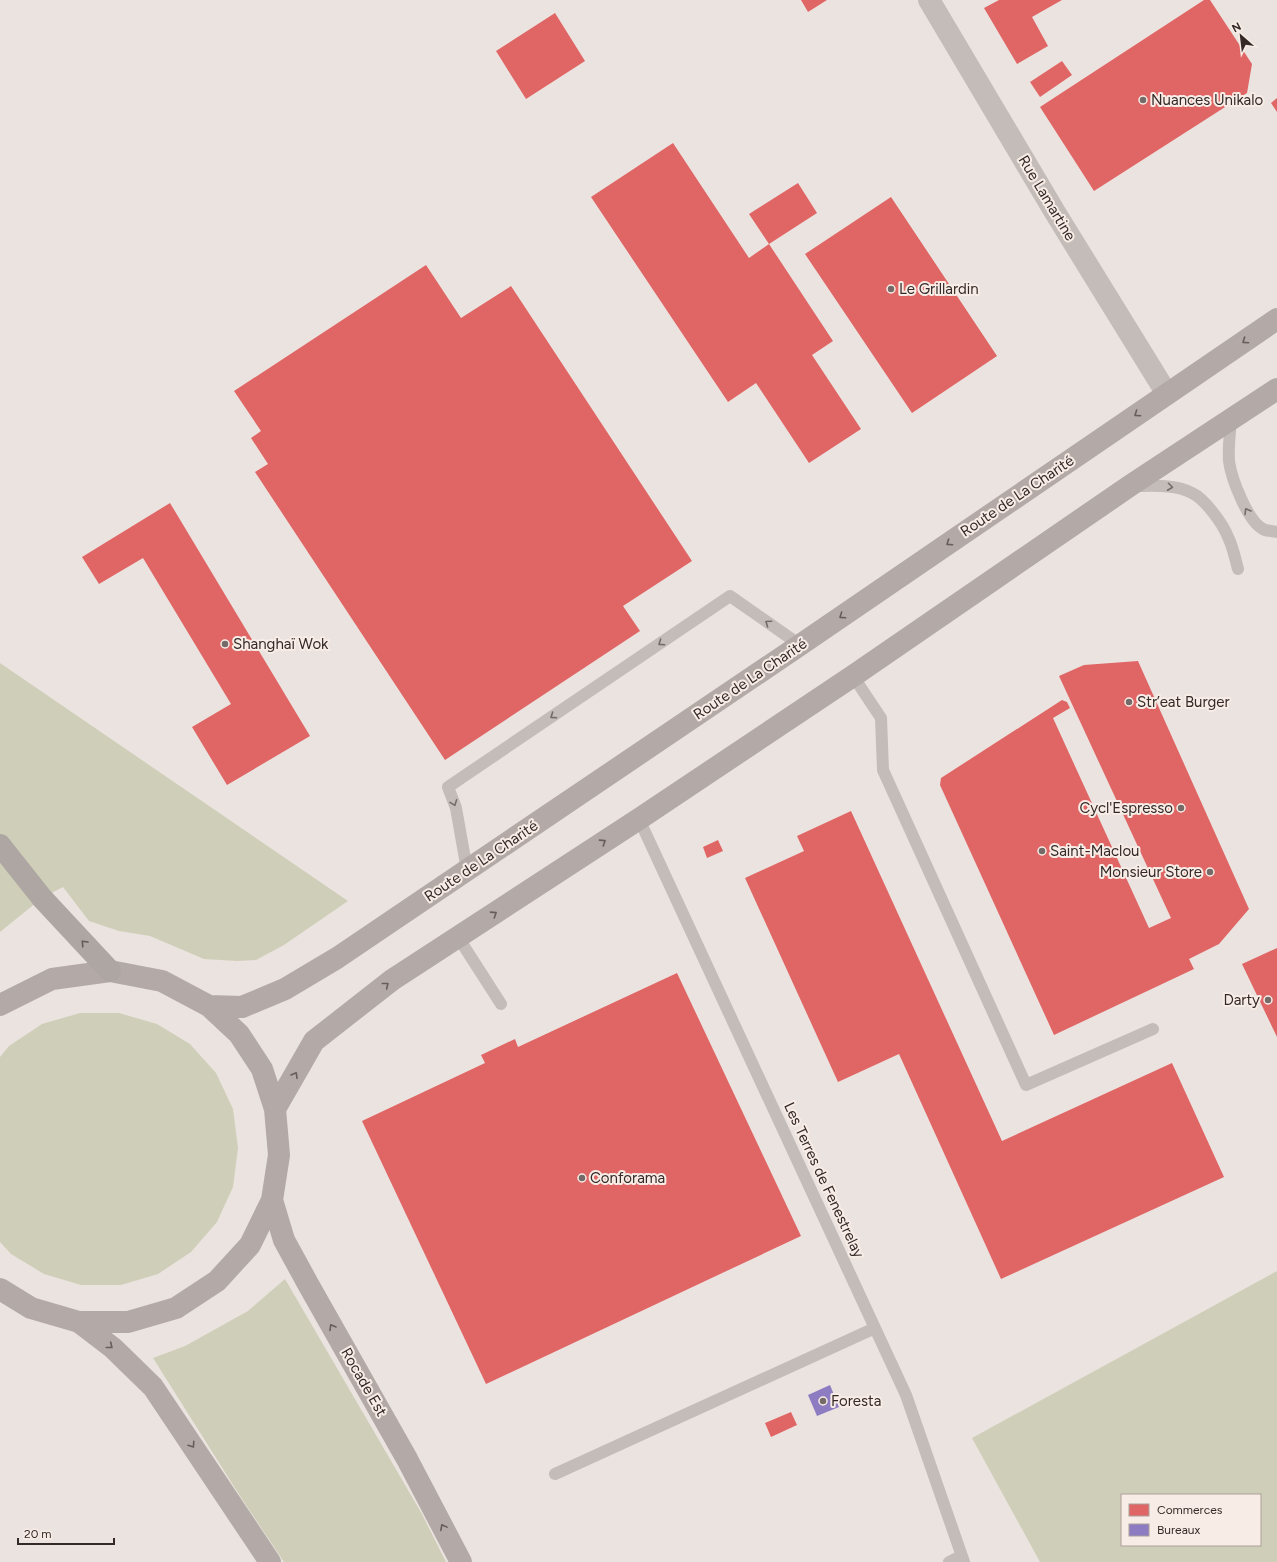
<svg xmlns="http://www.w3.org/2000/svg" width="1277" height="1562" font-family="Figtree,sans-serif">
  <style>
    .green { fill: #cfcfb9; fill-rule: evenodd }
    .shops { fill: #e06666 }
    .offices { fill: #8e7cc3 }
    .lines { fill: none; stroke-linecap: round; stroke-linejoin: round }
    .service { stroke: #c4bcb8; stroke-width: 12 }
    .minor { stroke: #c4bcb8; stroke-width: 22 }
    .primary { stroke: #b3aaa7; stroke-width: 22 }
    .trunk { stroke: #aea6a2; stroke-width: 22 }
    .oneway { stroke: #675d5a }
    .oneway2 { stroke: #756b68 }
    .oneway3 { stroke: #655b58 }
    .poi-dot { fill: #746a67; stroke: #f8ede6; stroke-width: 1.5 }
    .labels { text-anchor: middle; stroke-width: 4; stroke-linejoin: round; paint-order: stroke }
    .poi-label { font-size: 15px; fill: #342927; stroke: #f8ede6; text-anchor: start }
    .street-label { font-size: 15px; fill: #342927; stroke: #f8ede6 }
  </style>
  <rect width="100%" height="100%" fill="#ebe3df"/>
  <!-- green -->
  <path class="green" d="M0 663 348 901 284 945 256 960 237 961 204 959 150 936 119 931 89 921 63 887 42 898 0 932Z
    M80 1013H119L157 1024 190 1044 216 1073 233 1109 238 1148 233 1187 217 1222 191 1252 158 1274 121 1285H81L44 1274 11 1254 0 1242V1057L9 1046 42 1024Z
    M1277 1271V1562H1040L972 1438ZM1122 1495H1260V1545H1122Z
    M285 1279 422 1514 446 1562H284L240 1496 153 1358 185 1346 248 1311Z"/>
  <!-- shops -->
  <path class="shops" d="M801 0H827L808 12Z
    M999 0H1062L1032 17 1048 46 1017 64 984 8Z
    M1204 0H1210L1252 64 1247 93 1094 191 1040 107Z
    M555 13 585 61 526 99 496 51Z
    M1062 61 1072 75 1040 97 1030 82Z
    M1277 98V112L1271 103Z
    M673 143 749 258 769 244 833 341 812 355 861 429 809 463 756 383 728 402 591 197Z
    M798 183 817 213 769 244 749 214Z
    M891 197 997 356 912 413 805 254Z
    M426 265 461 318 511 286 692 561 623 606 640 631 445 760 255 472 268 464 251 438 261 431 234 391Z
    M170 503 310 736 227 785 192 727 231 704 143 558 99 584 82 557Z
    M1138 661 1249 909 1219 944 1189 959 1194 969 1054 1035 940 785 941 778 1062 700 1067 702 1070 708 1053 718 1149 928 1171 918 1059 676 1084 665Z
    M851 811 1002 1141 1172 1063 1224 1177 1001 1279 899 1054 838 1082 745 878 804 851 797 836Z
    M718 840 723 851 707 858 703 847Z
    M1277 948V1037L1242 964Z
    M677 973 801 1236 486 1384 362 1121 485 1063 481 1055 515 1039 518 1047Z
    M791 1412 797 1425 771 1437 765 1423Z"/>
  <!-- offices -->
  <path class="offices" d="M830 1385 839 1407 817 1416 808 1395Z"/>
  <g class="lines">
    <!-- service -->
    <path class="service" d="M1231 420C1230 434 1228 447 1229 461 1231 477 1248 524 1265 530 1268 531 1273 531 1277 532
      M1135 486C1153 486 1175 484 1192 493 1205 499 1223 524 1228 537 1233 547 1235 558 1238 569
      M853 676 881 718 883 770 1026 1085 1153 1029
      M639 819 906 1395 964 1562
      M467 870 456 808 448 787 730 596 800 645
      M458 937 501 1004
      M555 1474 875 1328
      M949 1562 961 1556"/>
    <!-- minor -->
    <path class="minor" d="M929 0 1056 214 1167 394"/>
    <!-- primary -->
    <path class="primary" d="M0 1005 52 979 110 971 162 981 209 1006 239 1034 262 1069 275 1109 279 1155 272 1200 250 1245 217 1281 176 1308 128 1322H79L31 1308 0 1289
      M209 1006 242 1007 285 989 337 958 800 645 1277 319
      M275 1109 314 1041 392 980 639 819 853 676 1131 485 1277 389
      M272 1200 284 1240 308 1284 407 1459 461 1562
      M79 1322 113 1348 153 1387 270 1562"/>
    <!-- trunk -->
    <path class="trunk" d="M0 845 42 898 110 971"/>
  </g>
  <!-- one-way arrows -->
  <defs><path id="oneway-chevron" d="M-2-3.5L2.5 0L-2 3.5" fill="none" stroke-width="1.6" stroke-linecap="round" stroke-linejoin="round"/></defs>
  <g class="oneway">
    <use href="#oneway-chevron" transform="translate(1245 341) rotate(146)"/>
    <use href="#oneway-chevron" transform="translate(1137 414) rotate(146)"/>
    <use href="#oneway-chevron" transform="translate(949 543) rotate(146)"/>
    <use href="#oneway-chevron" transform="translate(842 616) rotate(146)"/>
    <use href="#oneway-chevron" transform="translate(603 842) rotate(-33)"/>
    <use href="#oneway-chevron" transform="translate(494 914) rotate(-33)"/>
    <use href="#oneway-chevron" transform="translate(386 985) rotate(-38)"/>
    <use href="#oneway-chevron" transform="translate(295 1075) rotate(-60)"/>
    <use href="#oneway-chevron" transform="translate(332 1327) rotate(-120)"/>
    <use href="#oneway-chevron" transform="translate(110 1346) rotate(39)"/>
    <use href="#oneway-chevron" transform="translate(192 1445) rotate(56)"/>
    <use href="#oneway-chevron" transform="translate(443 1527) rotate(-118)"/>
  </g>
  <g class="oneway2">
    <use href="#oneway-chevron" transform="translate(1170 487) rotate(7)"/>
    <use href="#oneway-chevron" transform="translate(1247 511) rotate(-121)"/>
    <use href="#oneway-chevron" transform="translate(768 623) rotate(-145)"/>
    <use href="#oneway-chevron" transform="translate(661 643) rotate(146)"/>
    <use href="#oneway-chevron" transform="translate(553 716) rotate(146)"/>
    <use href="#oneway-chevron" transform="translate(454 803) rotate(69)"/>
  </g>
  <use class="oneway3" href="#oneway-chevron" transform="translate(84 943) rotate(-133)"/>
  <!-- markers -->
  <g class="poi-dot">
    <circle cx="1143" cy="100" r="4"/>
    <circle cx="891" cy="289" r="4"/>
    <circle cx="225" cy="644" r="4"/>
    <circle cx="1129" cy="702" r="4"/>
    <circle cx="1181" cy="808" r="4"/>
    <circle cx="1042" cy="851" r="4"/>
    <circle cx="1210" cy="872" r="4"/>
    <circle cx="1268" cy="1000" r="4"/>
    <circle cx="582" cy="1178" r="4"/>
    <circle cx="823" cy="1401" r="4"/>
  </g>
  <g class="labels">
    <!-- poi labels -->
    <g class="poi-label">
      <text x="1151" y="105">Nuances Unikalo</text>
      <text x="899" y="294">Le Grillardin</text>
      <text x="233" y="649">Shanghaï Wok</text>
      <text x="1137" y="707">Str’eat Burger</text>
      <text x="1173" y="813" text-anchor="end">Cycl'Espresso</text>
      <text x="1050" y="856">Saint-Maclou</text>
      <text x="1202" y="877" text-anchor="end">Monsieur Store</text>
      <text x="1260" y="1005" text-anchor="end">Darty</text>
      <text x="590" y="1183">Conforama</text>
      <text x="831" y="1406">Foresta</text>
    </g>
    <!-- street labels -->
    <g class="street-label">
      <text transform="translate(1047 198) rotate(59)" y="5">Rue Lamartine</text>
      <text transform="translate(1017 496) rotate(-34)" y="5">Route de La Charité</text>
      <text transform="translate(750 679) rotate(-34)" y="5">Route de La Charité</text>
      <text transform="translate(481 861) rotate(-34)" y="5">Route de La Charité</text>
      <text transform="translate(824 1180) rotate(65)" y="5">Les Terres de Fenestrelay</text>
      <text transform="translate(364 1382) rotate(60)" y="5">Rocade Est</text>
    </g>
  </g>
  <!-- legend -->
  <rect x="1121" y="1494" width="140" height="52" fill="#f8ede6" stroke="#aa9f9a"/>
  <rect x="1129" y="1504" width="20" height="12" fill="#e06666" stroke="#aa9f9a"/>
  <text x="1157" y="1514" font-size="12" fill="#342927">Commerces</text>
  <rect x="1129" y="1524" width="20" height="12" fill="#8e7cc3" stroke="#aa9f9a"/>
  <text x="1157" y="1534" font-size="12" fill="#342927">Bureaux</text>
  <!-- north arrow -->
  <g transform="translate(1241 36) rotate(332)" stroke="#f8ede6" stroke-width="3" paint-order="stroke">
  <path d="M0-3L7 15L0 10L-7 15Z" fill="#342927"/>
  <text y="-6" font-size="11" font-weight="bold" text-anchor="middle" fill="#342927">N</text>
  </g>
  <!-- scale -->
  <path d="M18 1538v6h96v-6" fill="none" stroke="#342927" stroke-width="2"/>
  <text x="24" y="1538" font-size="12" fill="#342927" stroke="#f8ede6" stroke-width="3" paint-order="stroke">20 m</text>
</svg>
